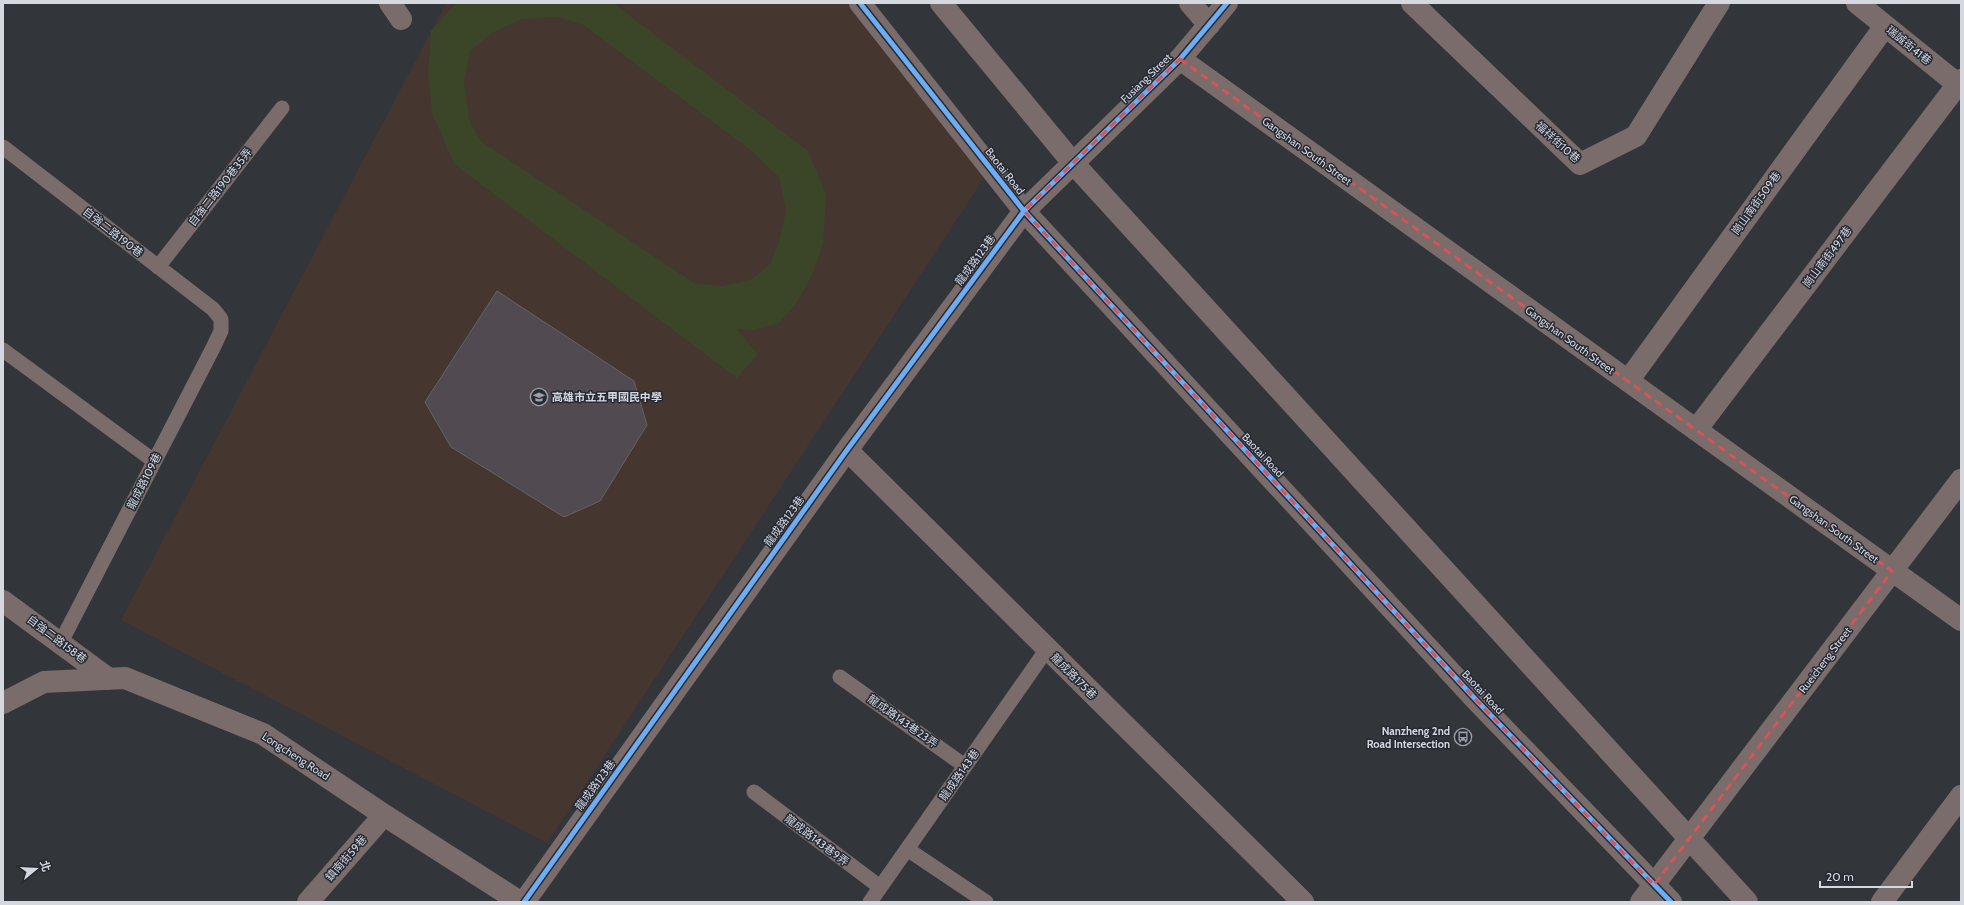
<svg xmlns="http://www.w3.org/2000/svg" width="1964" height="905" font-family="Cabin,'Noto Sans TC',sans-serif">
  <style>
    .education { fill: #463630 }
    .green { fill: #3a4627; fill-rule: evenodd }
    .building { fill: #514a50; stroke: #656367 }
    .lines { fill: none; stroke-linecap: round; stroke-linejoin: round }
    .service { stroke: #796c6a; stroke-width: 15 }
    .minor { stroke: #796c6a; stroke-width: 22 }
    .tertiary { stroke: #796c6a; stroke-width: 22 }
    .cycleway-casing { stroke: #252a34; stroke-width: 8 }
    .cycleway { stroke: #6dadf4; stroke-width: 5 }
    .marked { fill: none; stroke: #d65456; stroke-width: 3; stroke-dasharray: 8 5; stroke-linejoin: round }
    .labels { text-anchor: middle; stroke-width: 3; stroke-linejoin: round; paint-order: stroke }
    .street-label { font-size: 11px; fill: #d5d8df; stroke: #252a34 }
    .poi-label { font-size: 11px; font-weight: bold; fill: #d5d8df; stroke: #252a34; text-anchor: start }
  </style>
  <rect width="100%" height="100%" fill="#32353a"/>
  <!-- education -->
  <path class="education" d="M446 3H851L986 175 547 843 121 620Z"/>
  <!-- green -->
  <path class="green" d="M456 3H613L808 151 826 194 823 244 812 275 796 304 778 324 753 330 736 329 758 354 737 378 454 164 432 113 428 74 431 31ZM557 17 582 24 749 149 779 177 786 211 780 238 771 263 751 280 722 286 694 283 482 142 470 123 464 82 470 51 492 33 522 19Z"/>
  <!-- building -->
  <path class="building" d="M497 291 634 381 647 425 600 501 564 517 451 447 425 402Z"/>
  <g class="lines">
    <!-- service -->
    <path class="service" d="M3 147 213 309 221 319V331L213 348 61 642
      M158 267 282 108
      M3 350 154 461
      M840 677 965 766
      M754 792 880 887
      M907 849 986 902
      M870 902 1047 649"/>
    <!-- minor -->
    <path class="minor" d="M390 3 401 19
      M1190 3 1209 25
      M1412 3 1580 164 1636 136 1719 3
      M1857 3 1961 87
      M1180 59 1961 620
      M1628 381 1885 26
      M1696 430 1961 80
      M847 450 1303 902
      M3 601 109 679
      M3 703 44 682 125 678 263 734 384 815 520 902
      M308 902 384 815
      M524 902 847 450 1024 211 1180 59 1227 3
      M1641 902 1961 480
      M1882 902 1961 796"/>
    <!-- tertiary -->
    <path class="tertiary" d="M860 3 1024 211 1478 702 1671 902
      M941 3 1073 163 1747 902"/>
    <defs>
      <path id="cycleway" d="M860 3 1024 211 1478 702 1671 902
        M524 902 847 450 1024 211 1180 59 1227 3"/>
    </defs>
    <!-- cycleway casing -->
    <use href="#cycleway" class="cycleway-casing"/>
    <!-- cycleway -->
    <use href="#cycleway" class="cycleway"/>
  </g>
  <!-- marked area -->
  <path class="marked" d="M1180 59 1892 571 1654 885 1478 702 1024 211Z"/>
  <!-- icons -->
  <defs>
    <symbol id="school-ring" viewBox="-11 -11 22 22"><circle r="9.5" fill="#252a34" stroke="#9c9fa5" stroke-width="1.5"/><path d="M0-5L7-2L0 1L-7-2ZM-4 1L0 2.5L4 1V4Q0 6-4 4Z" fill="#9c9fa5"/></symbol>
    <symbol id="bus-ring" viewBox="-11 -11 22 22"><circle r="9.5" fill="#252a34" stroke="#9c9fa5" stroke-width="1.5"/><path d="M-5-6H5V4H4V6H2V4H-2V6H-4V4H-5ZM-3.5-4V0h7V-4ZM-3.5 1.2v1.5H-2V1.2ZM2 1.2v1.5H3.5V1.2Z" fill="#9c9fa5"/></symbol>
  </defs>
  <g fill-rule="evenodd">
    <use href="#school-ring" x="529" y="387" width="20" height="20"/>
    <use href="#bus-ring" x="1453" y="727" width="20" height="20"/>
  </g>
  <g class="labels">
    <!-- street labels -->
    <g class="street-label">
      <text transform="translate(1909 45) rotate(39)" y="4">瑞誠街41巷</text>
      <text transform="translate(1146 78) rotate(-44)" y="4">Fusiang Street</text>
      <text transform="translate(1558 142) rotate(42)" y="4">福祥街10巷</text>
      <text transform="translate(1307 151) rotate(36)" y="4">Gangshan South Street</text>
      <text transform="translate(1005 171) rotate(52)" y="4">Baotai Road</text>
      <text transform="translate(220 187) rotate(-52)" y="4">自強二路190巷35弄</text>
      <text transform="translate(1756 203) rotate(-54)" y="4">崗山南街509巷</text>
      <text transform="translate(113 232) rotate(38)" y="4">自強二路190巷</text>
      <text transform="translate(1827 257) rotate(-53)" y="4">崗山南街497巷</text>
      <text transform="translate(975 260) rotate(-54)" y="4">龍成路123巷</text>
      <text transform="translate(1570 340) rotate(36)" y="4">Gangshan South Street</text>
      <text transform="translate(1263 455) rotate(47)" y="4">Baotai Road</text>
      <text transform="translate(144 481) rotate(-63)" y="4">龍成路109巷</text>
      <text transform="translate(784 521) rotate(-54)" y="4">龍成路123巷</text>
      <text transform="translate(1834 529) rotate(36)" y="4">Gangshan South Street</text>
      <text transform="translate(57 639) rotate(37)" y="4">自強二路158巷</text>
      <text transform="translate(1825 660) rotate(-53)" y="4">Rueicheng Street</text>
      <text transform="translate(1074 676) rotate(45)" y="4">龍成路175巷</text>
      <text transform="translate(1483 692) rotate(47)" y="4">Baotai Road</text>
      <text transform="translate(903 721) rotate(35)" y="4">龍成路143巷23弄</text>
      <text transform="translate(296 756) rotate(33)" y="4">Longcheng Road</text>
      <text transform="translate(959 775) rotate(-55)" y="4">龍成路143巷</text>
      <text transform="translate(595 785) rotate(-54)" y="4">龍成路123巷</text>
      <text transform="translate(817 840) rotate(37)" y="4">龍成路143巷9弄</text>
      <text transform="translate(346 858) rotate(-49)" y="4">鎮南街59巷</text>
    </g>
    <!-- poi labels -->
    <g class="poi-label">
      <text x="552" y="401">高雄市立五甲國民中學</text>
      <text x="1450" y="735" text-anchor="end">Nanzheng 2nd<tspan x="1450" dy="13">Road Intersection</tspan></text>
    </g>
  </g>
  <!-- border -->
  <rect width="1964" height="905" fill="none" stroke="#d5d8df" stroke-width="8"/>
  <!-- north arrow -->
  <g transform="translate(36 869) rotate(72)" stroke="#252a34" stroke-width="3" paint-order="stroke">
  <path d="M0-3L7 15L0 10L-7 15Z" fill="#d5d8df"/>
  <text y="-6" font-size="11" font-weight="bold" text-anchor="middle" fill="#d5d8df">北</text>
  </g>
  <!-- scale -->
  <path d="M1820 881v6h92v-6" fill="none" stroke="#d5d8df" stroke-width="2"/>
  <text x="1826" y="881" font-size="12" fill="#d5d8df" stroke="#252a34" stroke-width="3" paint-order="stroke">20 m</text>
</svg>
